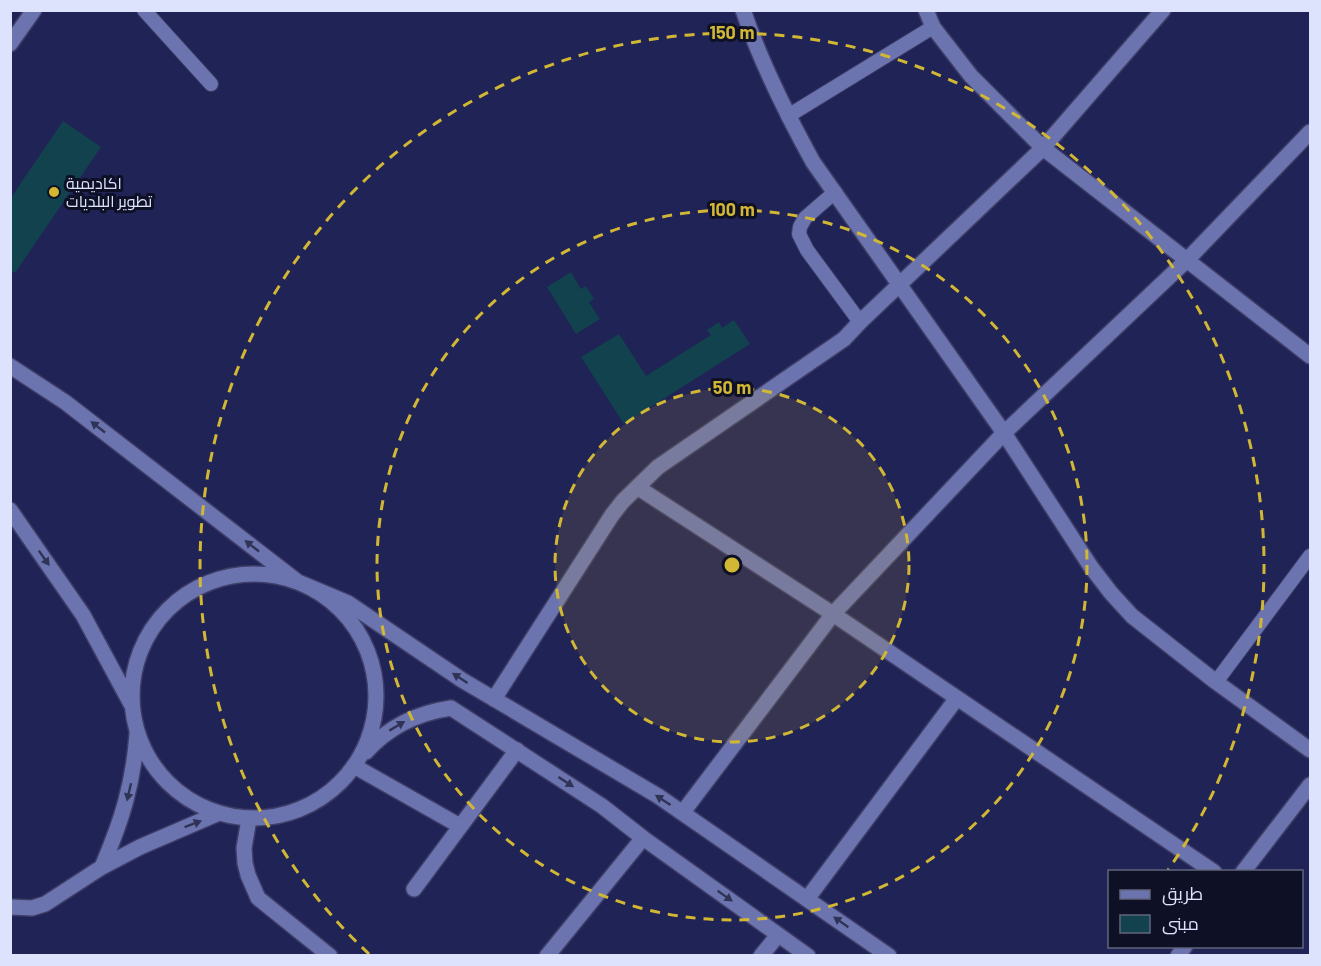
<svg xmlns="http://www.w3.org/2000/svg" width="1321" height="966" font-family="Barlow,Cairo,sans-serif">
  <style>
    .building { fill: #11424d }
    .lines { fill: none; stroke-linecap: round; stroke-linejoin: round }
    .service-casing { stroke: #3e3d68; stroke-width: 16 }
    .minor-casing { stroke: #3e3d68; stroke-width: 18 }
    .tertiary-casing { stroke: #3e3d68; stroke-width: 18 }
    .service { stroke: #6b74ae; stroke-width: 14 }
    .minor { stroke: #6b74ae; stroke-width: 15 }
    .tertiary { stroke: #6b74ae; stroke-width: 15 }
    .oneway { fill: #2f3356 }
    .ring { fill: none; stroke: #d2b735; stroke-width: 3; stroke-dasharray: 10 8 }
    .poi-dot { fill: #d2b735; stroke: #0e1026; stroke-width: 2 }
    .labels { text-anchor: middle; stroke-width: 6; stroke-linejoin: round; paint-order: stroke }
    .poi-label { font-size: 16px; fill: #dee3fd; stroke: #0e1026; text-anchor: start }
    .centre { fill: #d2b735; stroke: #0e1026; stroke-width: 3 }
    .ring-label { font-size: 18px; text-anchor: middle; font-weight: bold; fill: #d2b735; stroke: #0e1026; stroke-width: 6; stroke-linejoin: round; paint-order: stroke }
  </style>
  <rect width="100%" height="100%" fill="#202355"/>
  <!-- building -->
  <path class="building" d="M63 121 101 147 15 273 10 270V199Z
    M571 272 581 289 586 286 594 299 589 302 600 319 576 334 547 287Z
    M734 320 750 344 624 424 581 357 619 334 646 376 711 335 707 330 719 322 722 328Z"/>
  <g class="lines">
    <defs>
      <path id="service" d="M144 10 211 84
        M788 116 933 27
        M835 192 805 218 800 227 799 234 807 250 860 322
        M1216 682 1310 556"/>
      <path id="minor" d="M743 10C761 63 786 113 813 162L1004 433 1091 567 1111 593 1132 616 1216 682 1310 750
        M926 10 933 27 971 76 1043 148 1310 356
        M10 44 34 10
        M637 487 833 614 1214 872
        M494 699 612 515 623 501 658 467 844 339 860 322 1043 148 1163 10
        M354 766 460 826
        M683 812 833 614 1004 433 1187 260 1310 132
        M249 819 244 848 245 863 248 875 258 898 330 956
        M1243 872 1310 785
        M414 889 517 750
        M807 899 957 698
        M547 956 643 838
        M761 956 778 935
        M1178 956 1185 946"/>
      <path id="tertiary" d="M10 366 65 402 298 582 348 603 462 680 658 796 889 956
        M10 510 83 615 131 704
        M132 696a122 122 0 1 1 244 0a122 122 0 1 1-244 0Z
        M366 752C389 726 417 713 451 708L602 806 643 838 808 956
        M102 867C122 820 133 785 137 734
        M10 907 32 908 45 904 102 867 140 847 219 813"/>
    </defs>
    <!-- service casing -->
    <use href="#service" class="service-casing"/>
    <!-- minor casing -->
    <use href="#minor" class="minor-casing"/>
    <!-- tertiary casing -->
    <use href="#tertiary" class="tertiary-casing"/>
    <!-- service -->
    <use href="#service" class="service"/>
    <!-- minor -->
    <use href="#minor" class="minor"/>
    <!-- tertiary -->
    <use href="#tertiary" class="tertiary"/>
  </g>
  <!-- one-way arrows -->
  <defs><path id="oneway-solid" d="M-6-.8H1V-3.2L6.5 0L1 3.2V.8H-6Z" transform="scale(1.5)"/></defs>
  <g class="oneway">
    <use href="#oneway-solid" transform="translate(98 427) rotate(-142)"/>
    <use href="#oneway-solid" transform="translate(252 546) rotate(-142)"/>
    <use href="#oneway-solid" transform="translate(44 558) rotate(55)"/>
    <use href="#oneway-solid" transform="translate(460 678) rotate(-147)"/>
    <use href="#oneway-solid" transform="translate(397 726) rotate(-31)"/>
    <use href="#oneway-solid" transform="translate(566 782) rotate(33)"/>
    <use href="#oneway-solid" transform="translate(129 792) rotate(103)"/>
    <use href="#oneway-solid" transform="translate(663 800) rotate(-147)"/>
    <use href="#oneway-solid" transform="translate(193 824) rotate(-21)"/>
    <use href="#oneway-solid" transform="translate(725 896) rotate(35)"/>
    <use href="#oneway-solid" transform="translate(841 922) rotate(-145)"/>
  </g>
  <!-- distance rings -->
  <circle cx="732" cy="565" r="177" fill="#d2b735" fill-opacity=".12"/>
  <g class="ring">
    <circle cx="732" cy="565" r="177"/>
    <circle cx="732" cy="565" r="355"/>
    <path d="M369 954A532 532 0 1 1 1168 870"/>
  </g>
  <!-- markers -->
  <circle class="poi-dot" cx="54" cy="192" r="6"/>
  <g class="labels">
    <!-- poi labels -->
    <g class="poi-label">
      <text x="66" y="189">اكاديمية<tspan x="66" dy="18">تطوير البلديات</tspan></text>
    </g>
  </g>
  <circle cx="732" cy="565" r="9" class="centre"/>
  <g class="ring-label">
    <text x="732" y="39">150 m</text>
    <text x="732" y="216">100 m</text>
    <text x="732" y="394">50 m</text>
  </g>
  <!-- border -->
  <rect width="1321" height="966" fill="none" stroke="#dee3fd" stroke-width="24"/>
  <!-- legend -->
  <rect x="1108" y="870" width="195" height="78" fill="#0e1026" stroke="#61647c" stroke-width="1.5"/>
  <rect x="1120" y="890" width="30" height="9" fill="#6b74ae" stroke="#61647c" stroke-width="1.5"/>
  <text x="1162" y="900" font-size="18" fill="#dee3fd">طريق</text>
  <rect x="1120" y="915" width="30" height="18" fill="#11424d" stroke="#61647c" stroke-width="1.5"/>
  <text x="1162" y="930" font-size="18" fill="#dee3fd">مبنى</text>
</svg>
